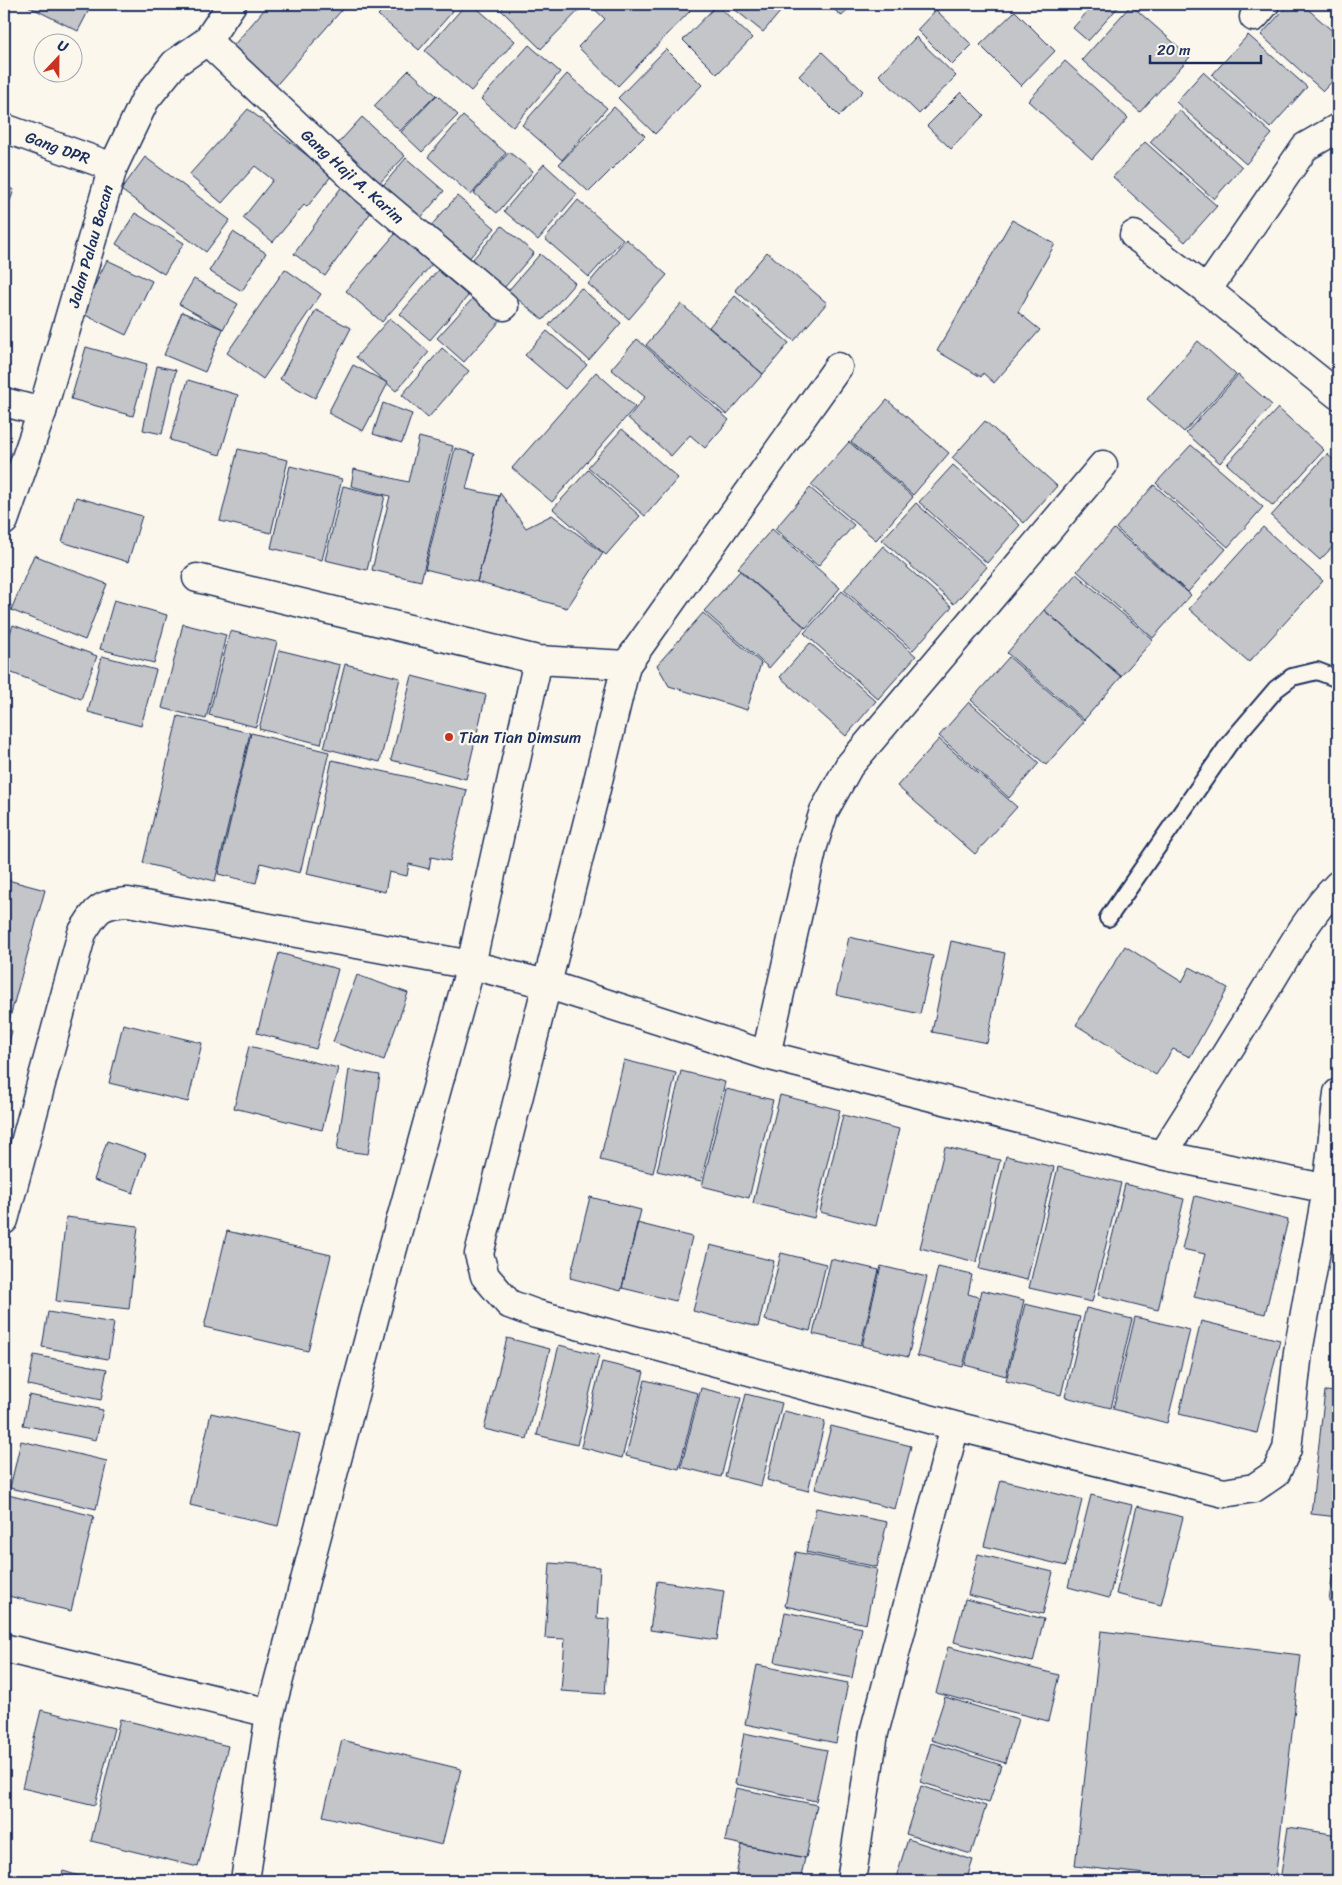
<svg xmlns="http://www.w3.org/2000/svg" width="1342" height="1885" font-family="Sriracha,sans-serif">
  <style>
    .building { fill: #c3c5c9; stroke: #1b2f5e }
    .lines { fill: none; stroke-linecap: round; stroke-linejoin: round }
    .service-casing { stroke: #1b2f5e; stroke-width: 20 }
    .minor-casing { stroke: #1b2f5e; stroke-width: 31 }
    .tertiary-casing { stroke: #1b2f5e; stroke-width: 31 }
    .service { stroke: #fbf7ec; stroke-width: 16 }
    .minor { stroke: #fbf7ec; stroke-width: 28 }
    .tertiary { stroke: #fbf7ec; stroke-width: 28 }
    .poi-dot { fill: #c8321e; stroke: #fbf7ec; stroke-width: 2 }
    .labels { text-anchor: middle; stroke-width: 5; stroke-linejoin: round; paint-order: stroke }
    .street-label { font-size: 16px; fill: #1b2f5e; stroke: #fbf7ec }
    .poi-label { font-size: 16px; fill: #1b2f5e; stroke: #fbf7ec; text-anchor: start }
  </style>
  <rect width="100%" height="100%" fill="#fbf7ec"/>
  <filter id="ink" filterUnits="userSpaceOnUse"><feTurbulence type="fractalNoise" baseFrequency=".02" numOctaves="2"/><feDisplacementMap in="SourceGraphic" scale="10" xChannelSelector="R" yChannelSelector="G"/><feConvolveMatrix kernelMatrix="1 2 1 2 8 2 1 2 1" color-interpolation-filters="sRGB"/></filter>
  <g filter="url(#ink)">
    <!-- building -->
    <path class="building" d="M29 4H92L78 31 28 6Z
      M269 4H347L272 90 228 52Z
      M388 4H445L453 11 419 50 378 15Z
      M466 4H472L515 41 471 91 425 51Z
      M507 4H585L541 49 501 10Z
      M589 4H683L690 11 618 86 578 47 605 19Z
      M728 4H787L763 32Z
      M827 4H852L842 16Z
      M1094 4H1121L1088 41 1073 28Z
      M1289 4H1302L1338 36V75L1323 91 1261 35Z
      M717 5 752 38 717 74 683 40Z
      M1131 5 1190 57 1140 112 1082 60Z
      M936 10 972 45 952 65 917 30Z
      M1015 11 1055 51 1021 86 980 45Z
      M1248 35 1307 87 1270 128 1212 75Z
      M916 37 956 76 919 114 879 75Z
      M529 45 560 72 513 127 481 99Z
      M666 49 702 85 655 134 618 98Z
      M822 52 863 91 839 116 799 76Z
      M1065 61 1128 118 1092 159 1028 101Z
      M409 70 436 95 400 131 374 106Z
      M1203 72 1272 134 1246 164 1176 102Z
      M567 74 607 108 562 160 522 125Z
      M961 92 984 115 951 149 927 126Z
      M437 95 458 115 422 152 401 132Z
      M614 107 645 136 589 192 559 164Z
      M248 109 332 175 307 207 304 205 273 242 243 218 273 180 255 166 222 203 189 175Z
      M1179 110 1242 167 1214 199 1150 142Z
      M463 116 506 153 471 195 428 157Z
      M362 117 405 156 374 189 332 150Z
      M1145 142 1217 206 1185 242 1113 177Z
      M509 152 533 171 497 213 474 193Z
      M145 157 230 220 206 252 121 190Z
      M406 158 444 191 418 221 380 189Z
      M544 164 577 194 538 240 504 211Z
      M345 182 377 204 325 276 294 254Z
      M4 186 14 190 4 217Z
      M457 196 495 228 466 262 428 229Z
      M578 200 623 239 589 277 545 239Z
      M135 213 184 243 164 274 116 244Z
      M1012 220 1055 244 1027 293 1028 294 1018 312 1040 330 994 383 983 373 981 377 937 351Z
      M502 226 534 253 504 288 472 260Z
      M233 232 266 253 242 291 209 271Z
      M396 233 432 264 382 322 346 291Z
      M626 239 667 275 629 319 588 284Z
      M767 252 827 303 794 341 735 290Z
      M540 254 575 283 543 320 508 291Z
      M107 260 152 281 126 335 81 313Z
      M285 269 321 294 263 379 227 353Z
      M438 270 468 296 430 340 400 314Z
      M194 279 238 304 223 329 179 304Z
      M581 288 621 323 589 360 549 325Z
      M475 296 502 319 464 362 437 338Z
      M735 296 789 343 763 374 709 327Z
      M681 304 763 374 727 415 646 345Z
      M316 310 351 328 315 398 280 379Z
      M182 312 223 329 205 372 164 355Z
      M390 318 429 352 396 391 356 357Z
      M547 331 587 365 565 389 525 355Z
      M1338 336V368H1335Z
      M637 339 729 420 705 448 690 435 671 456 628 418 645 397 611 369Z
      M1198 341 1236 375 1184 432 1147 399Z
      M86 347 147 364 133 416 71 399Z
      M442 348 469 371 428 418 402 395Z
      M353 365 388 383 363 431 328 413Z
      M157 366 176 370 162 434 143 430Z
      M596 372 635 407 552 502 512 468Z
      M1238 375 1272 405 1220 463 1186 433Z
      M188 380 238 395 220 455 170 440Z
      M887 400 949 453 913 495 851 442Z
      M383 403 412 414 402 443 373 434Z
      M1278 408 1324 450 1273 506 1227 464Z
      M4 413 12 415 4 446Z
      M985 421 1057 486 1024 523 952 458Z
      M622 429 678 478 645 516 588 467Z
      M419 437 453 446 421 581 372 570 390 496 351 486 354 469 408 482Z
      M849 442 913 497 876 540 811 485Z
      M1191 445 1263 507 1228 547 1156 483Z
      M455 448 475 454 466 489 499 496 477 582 425 569Z
      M238 449 288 460 271 533 220 521Z
      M1327 454 1338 464V541L1320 560 1271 516Z
      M953 465 1020 525 987 563 919 502Z
      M290 466 342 479 322 560 271 548Z
      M588 470 640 516 606 555 553 509Z
      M1154 485 1226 549 1188 592 1116 528Z
      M343 486 385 496 367 570 325 560Z
      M810 488 854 525 818 566 775 529Z
      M500 493 526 528 552 515 603 553 567 608 477 582Z
      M76 497 142 516 128 562 62 542Z
      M916 503 987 567 954 604 882 540Z
      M1263 527 1323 581 1249 662 1189 609Z
      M772 529 840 588 806 628 738 568Z
      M1114 529 1191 595 1153 638 1077 571Z
      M883 546 952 607 913 650 844 590Z
      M34 555 107 584 85 640 11 610Z
      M740 571 805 627 769 668 704 611Z
      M1076 574 1153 640 1121 676 1044 610Z
      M842 591 916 656 878 699 804 633Z
      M114 600 167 615 154 663 100 649Z
      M1044 610 1121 677 1084 720 1007 653Z
      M703 613 761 663 747 710 669 686 657 665Z
      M183 624 226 635 206 719 162 708Z
      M13 625 97 656 81 699 4 670V651Z
      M230 631 277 642 256 727 209 715Z
      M810 643 876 701 846 736 780 677Z
      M279 650 340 665 321 744 259 729Z
      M102 656 156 670 141 726 88 712Z
      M1009 657 1084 722 1046 765 971 700Z
      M345 664 400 678 380 762 324 748Z
      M412 676 486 695 466 779 391 760Z
      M969 702 1039 763 1009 798 939 736Z
      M178 716 250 733 215 881 143 863Z
      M251 733 329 752 300 873 261 863 256 883 218 874Z
      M939 739 1017 807 975 854 897 786Z
      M332 760 467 790 450 861 431 857 429 869 409 864 407 876 389 872 385 892 307 874Z
      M4 879 45 890 9 1021 4 1019Z
      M849 937 933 956 920 1014 836 995Z
      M951 941 1005 953 987 1043 932 1032Z
      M1125 946 1182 982 1190 967 1228 988 1190 1057 1173 1049 1156 1075 1076 1025Z
      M279 953 338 969 316 1049 257 1033Z
      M357 975 408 993 384 1060 333 1042Z
      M123 1024 202 1043 188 1102 109 1083Z
      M4 1028 12 1031 4 1061Z
      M249 1046 338 1068 322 1130 234 1108Z
      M624 1060 676 1073 653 1173 600 1160Z
      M349 1070 380 1075 368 1154 337 1150Z
      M681 1071 725 1082 701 1181 657 1171Z
      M726 1089 773 1100 749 1198 702 1186Z
      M780 1095 840 1110 814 1218 753 1203Z
      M843 1115 899 1129 876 1226 820 1212Z
      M107 1141 146 1154 133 1193 94 1180Z
      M945 1147 1000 1160 976 1262 920 1248Z
      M1006 1156 1054 1167 1027 1280 979 1269Z
      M1058 1167 1121 1183 1092 1302 1029 1288Z
      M1125 1184 1184 1199 1158 1310 1098 1295Z
      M1195 1196 1288 1220 1265 1314 1194 1297 1205 1254 1182 1249Z
      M590 1197 641 1210 621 1291 570 1278Z
      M66 1217 138 1226 129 1309 56 1301Z
      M637 1223 692 1237 676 1301 622 1288Z
      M227 1231 331 1255 308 1351 204 1327Z
      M710 1245 774 1261 758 1327 693 1311Z
      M781 1253 826 1264 810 1331 765 1320Z
      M831 1259 879 1270 861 1345 813 1334Z
      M881 1266 927 1277 908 1357 862 1346Z
      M938 1267 972 1275 968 1294 979 1297 963 1367 917 1356Z
      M982 1290 1024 1300 1006 1376 965 1365Z
      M1025 1304 1080 1317 1061 1395 1006 1381Z
      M1086 1308 1132 1319 1111 1408 1065 1397Z
      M48 1312 114 1323 108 1359 42 1347Z
      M1135 1317 1190 1330 1167 1423 1113 1409Z
      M1201 1321 1280 1340 1257 1433 1179 1414Z
      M507 1338 550 1349 527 1439 484 1429Z
      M559 1345 599 1355 577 1445 537 1435Z
      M34 1355 107 1369 101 1400 28 1385Z
      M602 1362 644 1372 622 1458 581 1447Z
      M645 1380 698 1393 679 1469 626 1456Z
      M701 1388 741 1398 721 1477 681 1467Z
      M1325 1391 1338 1392V1517L1311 1514Z
      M746 1394 782 1403 761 1486 725 1477Z
      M29 1395 103 1410 96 1440 23 1425Z
      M784 1411 825 1421 808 1491 767 1480Z
      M211 1413 300 1434 278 1526 190 1505Z
      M831 1426 911 1446 895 1509 815 1489Z
      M21 1441 107 1461 96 1509 10 1488Z
      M1001 1480 1082 1500 1066 1566 984 1546Z
      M4 1494 94 1516 71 1611 4 1595Z
      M1091 1495 1132 1505 1109 1598 1068 1587Z
      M1137 1506 1183 1517 1161 1605 1116 1594Z
      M816 1508 887 1522 877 1567 806 1552Z
      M796 1552 877 1569 866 1624 785 1606Z
      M978 1554 1053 1572 1043 1614 968 1595Z
      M1335 1557 1338 1558V1602L1329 1601Z
      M550 1563 600 1567 597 1618 610 1619 605 1694 561 1691 565 1639 545 1638Z
      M657 1581 724 1591 717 1640 650 1630Z
      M965 1599 1044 1619 1033 1662 954 1642Z
      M785 1612 862 1628 852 1678 775 1662Z
      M1101 1631 1301 1655 1275 1881H1205L1075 1866Z
      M948 1647 1059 1675 1048 1721 936 1693Z
      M757 1665 848 1683 836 1743 745 1724Z
      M945 1697 1018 1719 1005 1763 931 1740Z
      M41 1710 114 1728 95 1805 22 1788Z
      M120 1719 228 1746 198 1867 91 1841Z
      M744 1733 827 1750 816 1801 735 1784Z
      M4 1736H7L4 1757Z
      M342 1740 461 1769 442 1845 323 1816Z
      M931 1743 1001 1765 989 1803 920 1782Z
      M921 1786 986 1806 971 1854 906 1834Z
      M736 1788 817 1805 806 1858 725 1841Z
      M1288 1827 1338 1835V1881H1280Z
      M908 1839 973 1860 966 1881H895Z
      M742 1845 805 1858 800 1881H735Z
      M63 1871 96 1881H60Z"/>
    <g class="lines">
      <defs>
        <path id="service" d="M1108 918 1229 744 1276 689 1292 677 1317 671 1338 679"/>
        <path id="minor" d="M1254 17 1265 4
          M207 41 364 188 504 306
          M4 128 113 167
          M1134 235 1207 290 1338 395
          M1207 290 1305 147 1338 128
          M4 402 42 412
          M197 578 538 660
          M626 665 595 793 479 1254 485 1276 509 1304 536 1314 955 1426 1224 1493 1254 1488 1276 1473 1287 1449 1298 1352 1327 1189 1338 1093
          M766 1055 813 846 824 811 849 766 1103 465
          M1162 1155C1196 1102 1230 1048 1263 994 1286 957 1307 916 1338 885
          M4 1220 82 933C97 909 99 904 128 902L471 965 546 984 766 1055 1162 1155 1338 1191
          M4 1648 270 1713
          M245 1881 270 1713 388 1266 471 965 538 660 626 665 838 367
          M851 1881 874 1733 955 1426"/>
        <path id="tertiary" d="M4 521 42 412 113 167 145 100 175 63 207 41 232 4"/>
      </defs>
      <!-- service casing -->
      <use href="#service" class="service-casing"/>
      <!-- minor casing -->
      <use href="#minor" class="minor-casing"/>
      <!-- tertiary casing -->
      <use href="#tertiary" class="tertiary-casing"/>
      <!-- service -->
      <use href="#service" class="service"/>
      <!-- minor -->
      <use href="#minor" class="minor"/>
      <!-- tertiary -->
      <use href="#tertiary" class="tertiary"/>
    </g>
  </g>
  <!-- markers -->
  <circle class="poi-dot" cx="449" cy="737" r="5"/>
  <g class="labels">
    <!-- street labels -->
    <g class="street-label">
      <text transform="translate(58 147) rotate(20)" y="6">Gang DPR</text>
      <text transform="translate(353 176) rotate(42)" y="6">Gang Haji A. Karim</text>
      <text transform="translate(90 246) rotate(-74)" y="6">Jalan Palau Bacan</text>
    </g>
    <!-- poi labels -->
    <g class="poi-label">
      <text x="459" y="743">Tian Tian Dimsum</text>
    </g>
  </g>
  <!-- margin -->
  <rect width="1342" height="1885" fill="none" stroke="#fbf7ec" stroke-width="20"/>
  <rect x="10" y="10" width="1322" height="1865" fill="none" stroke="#1b2f5e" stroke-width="2" filter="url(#ink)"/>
  <!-- north arrow -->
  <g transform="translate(58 58) rotate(22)"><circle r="24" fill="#fbf7ec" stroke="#a1a7b3"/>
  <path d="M0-4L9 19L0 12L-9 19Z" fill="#c8321e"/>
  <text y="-8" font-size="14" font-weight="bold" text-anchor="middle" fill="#1b2f5e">U</text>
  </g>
  <!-- scale -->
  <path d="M1150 55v8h111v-8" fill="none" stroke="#1b2f5e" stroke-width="2.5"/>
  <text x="1157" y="55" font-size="15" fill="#1b2f5e" stroke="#fbf7ec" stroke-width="4" paint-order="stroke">20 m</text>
</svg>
